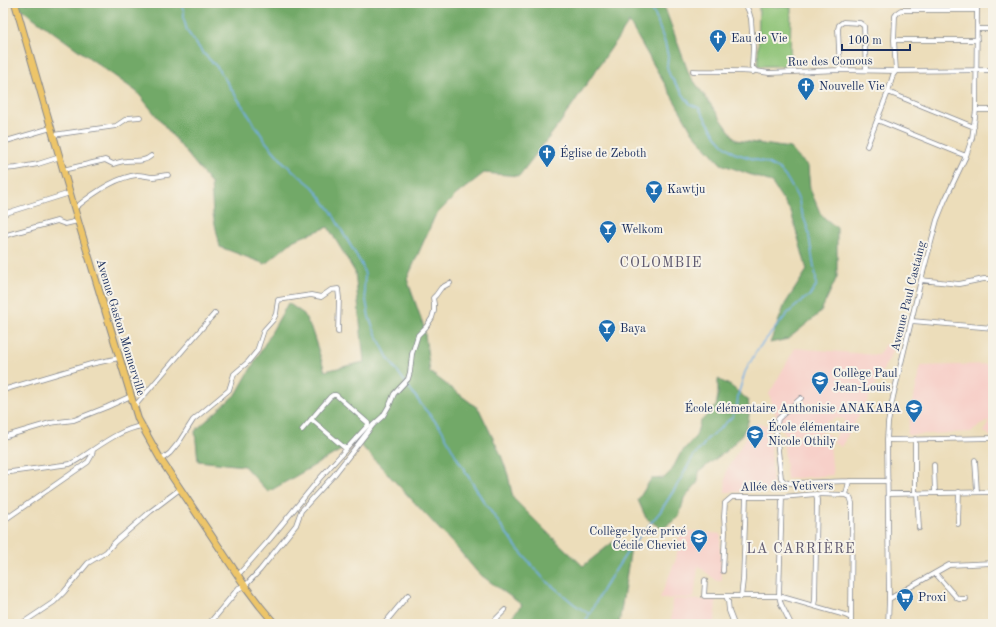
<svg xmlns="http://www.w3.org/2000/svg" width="996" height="627" font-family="'Old Standard TT',serif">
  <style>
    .built { fill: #f7d0c9 }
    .green { fill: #8dc376; stroke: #54796a }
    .forest { fill: #72a967; stroke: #466c62 }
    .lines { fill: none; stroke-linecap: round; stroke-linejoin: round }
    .stream { stroke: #75b0e6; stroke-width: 1.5 }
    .minor-casing { stroke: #84868c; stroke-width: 5.5 }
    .tertiary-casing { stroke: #84868c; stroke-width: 6 }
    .primary-casing { stroke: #84868c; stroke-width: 8 }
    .minor { stroke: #fff; stroke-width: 4 }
    .tertiary { stroke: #fff; stroke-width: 4.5 }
    .primary { stroke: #edc569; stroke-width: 6 }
    .labels { text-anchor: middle; stroke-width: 4; stroke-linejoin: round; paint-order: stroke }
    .poi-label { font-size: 12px; fill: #1b2f5e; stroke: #f7f3e8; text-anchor: start }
    .street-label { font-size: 12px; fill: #1b2f5e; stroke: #f7f3e8 }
    .quarter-label { font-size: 14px; letter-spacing: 1px; fill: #605b71; stroke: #f7f3e8 }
  </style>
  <rect width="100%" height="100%" fill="#f7f3e8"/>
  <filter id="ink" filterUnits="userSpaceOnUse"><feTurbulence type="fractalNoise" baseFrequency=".025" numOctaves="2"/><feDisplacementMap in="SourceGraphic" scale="8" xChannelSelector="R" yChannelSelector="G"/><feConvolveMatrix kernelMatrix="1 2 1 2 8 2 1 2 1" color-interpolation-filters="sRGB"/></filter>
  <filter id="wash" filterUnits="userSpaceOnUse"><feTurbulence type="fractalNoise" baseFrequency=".012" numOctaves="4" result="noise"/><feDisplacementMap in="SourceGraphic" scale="16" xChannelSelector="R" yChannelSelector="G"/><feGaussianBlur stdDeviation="0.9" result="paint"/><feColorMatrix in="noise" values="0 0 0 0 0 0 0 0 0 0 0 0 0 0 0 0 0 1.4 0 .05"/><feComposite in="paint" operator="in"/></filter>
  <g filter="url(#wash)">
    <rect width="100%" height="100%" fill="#ecddba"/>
    <!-- built -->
    <path class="built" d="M885 344 894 350 869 396V398L841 447 833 442 845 419 833 418V420L826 421V426L822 433 787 435 780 427 769 394 795 348 878 355Z
      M993 364V406L990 416 993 411V435L988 436V433H984L989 420 971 432 909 435 907 434 920 366Z
      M758 423 770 426 773 491 725 492 726 471 753 426Z
      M829 434 833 475 787 479 783 438Z
      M681 530 721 534 720 548 722 581H717L698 566 694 598H673L669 599 660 598 676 559Z
      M672 599 716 600 715 624H671Z"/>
    <!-- green -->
    <path class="green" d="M759 6 791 7 790 66H758Z"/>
    <!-- forest -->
    <path class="forest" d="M14 3H663L689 74 736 140 790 148 798 157 808 166 810 189 821 215 837 228V277L820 313 788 339 770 343 785 304 807 270 791 212 771 182 721 164 693 133 629 22 560 123 519 176 484 173 456 195 435 216 407 279 424 327 430 372 479 409 501 455 508 475 513 498 551 536 583 566 613 542 631 547 619 624H505L522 605 478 573 457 548 357 441 268 492 244 466 198 461 195 431 237 393 288 303 304 314 312 331 325 371 364 362 355 272 328 227 294 240 265 264 220 247 213 215 211 183 137 92 14 4Z
      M718 379 731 386 748 400C749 408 750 417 747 425 739 445 715 458 699 472L698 482 684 499 679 517 662 529 646 518 638 500 651 479 664 478 672 470 680 454 696 436 700 422 716 406 718 395Z"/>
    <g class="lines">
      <!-- stream -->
      <path class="stream" d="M180 3 184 11V19L187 31 203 53 217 67 266 142 285 164 313 187 331 211 342 231 362 265 365 275 364 289 369 317 373 328 388 358 423 407 441 428 457 458 484 502 518 549 543 578 574 604 589 614
        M584 624 603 589 626 554 634 544 639 537 660 512 676 487 694 455 702 447 707 439 714 434 732 417 737 407 738 395 745 372 757 350 788 313 803 300 809 296 816 287V276L813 262 808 229 800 208 799 200 788 180 779 169 767 163 734 153 723 144 716 136 699 108 690 104 670 76 667 67 668 56 665 43 655 15 648 3"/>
    </g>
  </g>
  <g filter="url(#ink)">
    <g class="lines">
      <defs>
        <path id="minor" d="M745 3 749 12 751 19 753 47 752 67 756 71 769 73 840 70 896 71 993 70
          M977 29H993
          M894 40H977
          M840 70 838 29 839 25 843 22 860 23 864 26 866 70
          M693 71C713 72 733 70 753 72L754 70
          M888 92 974 127
          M976 110H993
          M877 120 966 156
          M53 135 116 126 128 118 140 117
          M3 142 51 128
          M867 146 888 92 893 75 896 71 894 40 895 16 898 12 901 10H977
          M3 169 16 168 38 164 60 157
          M63 170 105 160 113 164C117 163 121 161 126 161 135 160 143 163 151 156
          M75 208C91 195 116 177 137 175 143 175 148 177 153 177 158 177 163 175 168 175
          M3 214 70 193
          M3 236 57 221 65 224 78 221
          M921 280 959 284 984 279H993
          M912 321 993 328
          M3 390 91 364 119 358
          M801 398 778 419 776 431 781 478C784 483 788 483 793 483L849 481H888
          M134 407 215 313
          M311 419 346 449
          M3 437 50 423 74 420 107 407 131 396
          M915 439V493
          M887 440 993 438
          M161 460 170 453 179 442 193 420 229 390 234 374 248 362 257 351 264 330 273 320 276 314 278 300 311 295 321 297 331 290 338 289 339 298 338 332
          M975 460 977 492
          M934 465 935 493
          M3 473 70 464C79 460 86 454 94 449 109 439 124 429 142 426
          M917 493 919 528
          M888 494 993 492
          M846 495 849 481
          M782 497 779 596 781 604 791 624
          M3 510 9 516
          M3 521 88 462 92 455 93 450
          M958 524 959 492
          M723 571 725 532 724 517 725 503 732 497H782L816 494 846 495 850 497 852 503 851 618
          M935 573 957 598 959 599H966
          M238 575 270 539 320 478 368 425V423L336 395H333L330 397 302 430
          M705 580 704 596H779L845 615 851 618V624
          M245 586 260 570 296 525 301 511 334 475 373 425 383 416 390 404 394 394 408 379 410 372 412 354 418 335 426 327 432 318 434 311V304L433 298 436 295 441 288 450 283
          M726 596 728 601 729 611 734 624
          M741 597 743 580 746 497
          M889 599 949 565 993 563
          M814 605 815 600 817 500 816 494
          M21 624 54 602 64 592 88 563 106 552 115 542 151 511 180 489
          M384 624 408 595
          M491 624 505 610
          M888 624 889 599 887 440 888 423 893 397 921 280 937 220 945 200 966 156 972 138 976 110 977 10 978 3"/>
        <path id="tertiary" d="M209 624 239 588 245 586"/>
        <path id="primary" d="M15 3 78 221 138 419 161 460 245 586 260 606 275 624"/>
      </defs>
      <!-- minor casing -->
      <use href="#minor" class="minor-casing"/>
      <!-- tertiary casing -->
      <use href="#tertiary" class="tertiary-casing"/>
      <!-- primary casing -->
      <use href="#primary" class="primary-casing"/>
      <!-- minor -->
      <use href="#minor" class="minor"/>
      <!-- tertiary -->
      <use href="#tertiary" class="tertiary"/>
      <!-- primary -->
      <use href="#primary" class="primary"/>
    </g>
  </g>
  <!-- icons -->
  <defs>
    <symbol id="church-pin" viewBox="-11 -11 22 30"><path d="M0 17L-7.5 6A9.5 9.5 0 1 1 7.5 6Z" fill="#1f6fb2" stroke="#f7f3e8"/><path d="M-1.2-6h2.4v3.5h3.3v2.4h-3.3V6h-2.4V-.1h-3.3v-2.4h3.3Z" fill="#fff"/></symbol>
    <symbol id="bar-pin" viewBox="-11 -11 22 30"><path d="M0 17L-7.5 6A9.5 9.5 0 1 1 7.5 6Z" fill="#1f6fb2" stroke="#f7f3e8"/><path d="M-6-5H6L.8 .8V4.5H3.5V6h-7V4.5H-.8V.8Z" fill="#fff"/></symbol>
    <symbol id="school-pin" viewBox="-11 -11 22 30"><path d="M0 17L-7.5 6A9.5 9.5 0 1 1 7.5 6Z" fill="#1f6fb2" stroke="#f7f3e8"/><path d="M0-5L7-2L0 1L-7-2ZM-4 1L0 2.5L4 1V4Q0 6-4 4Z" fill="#fff"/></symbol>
    <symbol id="supermarket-pin" viewBox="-11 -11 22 30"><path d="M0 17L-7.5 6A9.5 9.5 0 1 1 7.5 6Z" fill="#1f6fb2" stroke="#f7f3e8"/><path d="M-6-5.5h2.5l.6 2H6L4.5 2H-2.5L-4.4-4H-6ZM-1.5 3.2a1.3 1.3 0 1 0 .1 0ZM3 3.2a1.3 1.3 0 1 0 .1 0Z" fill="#fff"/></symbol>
  </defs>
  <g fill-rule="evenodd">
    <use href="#church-pin" x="708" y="28" width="20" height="27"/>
    <use href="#church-pin" x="796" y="76" width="20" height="27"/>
    <use href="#church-pin" x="537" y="143" width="20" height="27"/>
    <use href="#bar-pin" x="644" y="179" width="20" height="27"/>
    <use href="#bar-pin" x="598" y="219" width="20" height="27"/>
    <use href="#bar-pin" x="597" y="318" width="20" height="27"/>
    <use href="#school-pin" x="810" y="370" width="20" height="27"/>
    <use href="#school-pin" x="904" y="398" width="20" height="27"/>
    <use href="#school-pin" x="745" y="424" width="20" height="27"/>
    <use href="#school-pin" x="689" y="528" width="20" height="27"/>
    <use href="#supermarket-pin" x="895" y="587" width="20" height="27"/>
  </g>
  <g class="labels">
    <!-- poi labels -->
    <g class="poi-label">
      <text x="731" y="42">Eau de Vie</text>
      <text x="819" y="90">Nouvelle Vie</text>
      <text x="560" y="157">Église de Zeboth</text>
      <text x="667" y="193">Kawtju</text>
      <text x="621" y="233">Welkom</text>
      <text x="620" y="332">Baya</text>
      <text x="833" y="377">Collège Paul<tspan x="833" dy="14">Jean-Louis</tspan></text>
      <text x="901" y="412" text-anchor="end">École élémentaire Anthonisie ANAKABA</text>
      <text x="768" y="431">École élémentaire<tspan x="768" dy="14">Nicole Othily</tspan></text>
      <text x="686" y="535" text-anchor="end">Collège-lycée privé<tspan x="686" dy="14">Cécile Cheviet</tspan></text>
      <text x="918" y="601">Proxi</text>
    </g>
    <!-- street labels -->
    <g class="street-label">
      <text transform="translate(830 61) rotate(-1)" y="4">Rue des Comous</text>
      <text transform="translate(908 296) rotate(-76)" y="4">Avenue Paul Castaing</text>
      <text transform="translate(121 327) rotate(73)" y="4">Avenue Gaston Monnerville</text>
      <text transform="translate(787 486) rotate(-1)" y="4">Allée des Vetivers</text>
    </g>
    <!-- quarter labels -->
    <g class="quarter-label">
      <text x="661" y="267">COLOMBIE</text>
      <text x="801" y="553">LA CARRIÈRE</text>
    </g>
  </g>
  <!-- margin -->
  <rect width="996" height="627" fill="none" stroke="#f7f3e8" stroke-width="16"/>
  <!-- scale -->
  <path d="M842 44v6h68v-6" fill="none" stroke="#1b2f5e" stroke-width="2"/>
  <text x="848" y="44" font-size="12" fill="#1b2f5e" stroke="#f7f3e8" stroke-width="3" paint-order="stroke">100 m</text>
</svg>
